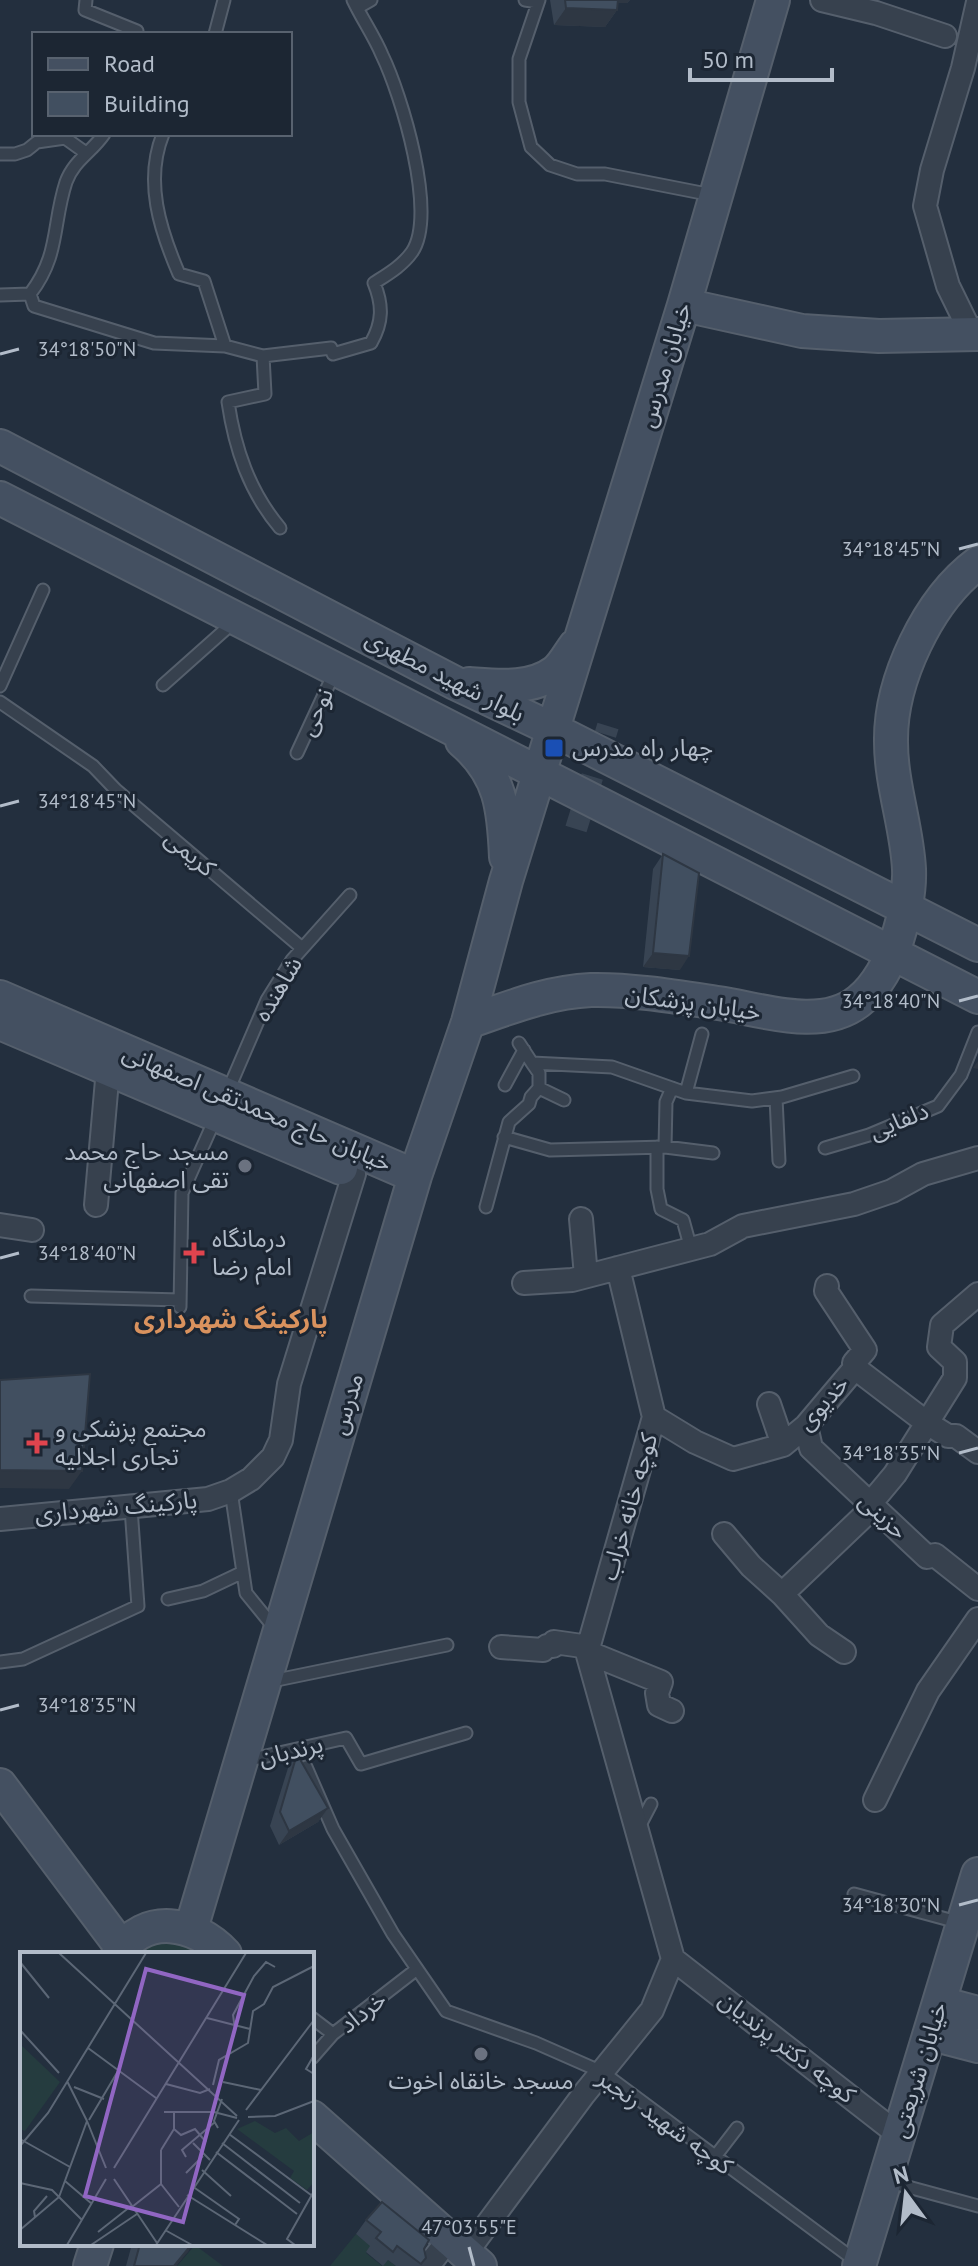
<svg xmlns="http://www.w3.org/2000/svg" width="978" height="2266" font-family="'PT Sans','Noto Sans Arabic',sans-serif">
  <style>
    .green { fill: #253c3f }
    .lines { fill: none; stroke-linecap: round; stroke-linejoin: round }
    .street-tunnel { stroke: #384453; stroke-width: 22; stroke-dasharray: 22 11; stroke-linecap: butt }
    .lane-casing { stroke: #555f6c; stroke-width: 15 }
    .street-casing { stroke: #555f6c; stroke-width: 26 }
    .secondary-casing { stroke: #555f6c; stroke-width: 36 }
    .lane { stroke: #37414e; stroke-width: 11 }
    .street { stroke: #37414e; stroke-width: 22 }
    .secondary { stroke: #445061; stroke-width: 32 }
    .wall { fill: #384453 }
    .shaded-wall { fill: #2e3743 }
    .building { fill: #414f60; stroke: #2e3743; stroke-width: 2 }
    .ticks { fill: none; stroke: #b2bcc9; stroke-width: 3 }
    .transit-dot { fill: #1a4fb4; stroke: #1c2633; stroke-width: 3 }
    .worship-dot { fill: #6b7280; stroke: #1c2633; stroke-width: 3 }
    .health-dot { fill: #e0444e; stroke: #1c2633; stroke-width: 3 }
    .labels { text-anchor: middle; stroke-width: 6; stroke-linejoin: round; paint-order: stroke }
    .street-label { font-size: 24px; fill: #b2bcc9; stroke: #1c2633 }
    .poi-label { font-size: 24px; fill: #b2bcc9; stroke: #1c2633; text-anchor: start }
    .neighbourhood-label { font-size: 26px; font-weight: bold; fill: #d9925e; stroke: #1c2633 }
    .inset-road { fill: none; stroke: #5c6776; stroke-width: 2 }
    .view { fill: #9166c3; fill-opacity: 0.15; stroke: #9166c3; stroke-width: 4 }
    .inset-edge { fill: none; stroke: #b2bcc9; stroke-width: 4 }
    .ticks-label { font-size: 20px; text-anchor: middle; fill: #b2bcc9; stroke: #1c2633; stroke-width: 6; stroke-linejoin: round; paint-order: stroke }
  </style>
  <rect width="100%" height="100%" fill="#232f3e"/>
  <!-- green -->
  <path class="green" d="M168 1933 216 1954H127Z
    M356 2234 371 2246 366 2253 382 2266 388 2260 396 2266H330Z
    M195 2245 223 2266H177Z"/>
  <g class="lines">
    <!-- street-tunnel -->
    <path class="street-tunnel" d="M576 829 608 726"/>
    <defs>
      <path id="lane" d="M86 0 85 10 137 31
        M525 0 538 2
        M539 0 519 59V102L531 147 550 165 577 174H605L712 195
        M357 8 371 0
        M215 34 224 0
        M104 134C92 152 74 160 66 182 52 225 60 255 30 294L34 306 154 343 225 346
        M163 134C144 181 160 230 179 274L204 281 225 346 263 356
        M0 154H15L27 150 37 142 65 138 86 153
        M0 295 30 294
        M280 528C249 491 235 449 228 402L265 394 263 356 331 348 333 354 371 343C383 322 383 305 374 283 388 274 402 266 412 252 438 214 401 94 382 55 374 36 362 19 353 0
        M163 685 236 620
        M0 686 43 590
        M0 702 93 766 116 790 302 948
        M297 753 335 671
        M519 1043 532 1063 612 1067 686 1093 752 1101 782 1097 853 1076
        M532 1063 539 1073V1088L564 1100
        M505 1085 524 1050
        M227 1093 267 1000 292 960 350 895
        M686 1093 702 1034
        M776 1098 779 1161
        M504 1137 550 1150 665 1147 713 1153
        M657 1147V1189L661 1209 683 1220 691 1249
        M665 1147 666 1102 672 1088
        M825 1148 869 1135 938 1106 961 1075 978 1032
        M486 1207 509 1122 529 1104 531 1097 539 1088
        M31 1296 180 1300
        M180 1307 182 1193 215 1119
        M231 1491 246 1593 276 1630
        M168 1599 203 1591 243 1572
        M0 1662 23 1659 138 1606 131 1508
        M267 1682 447 1645
        M244 1761 346 1738 361 1764 466 1733
        M306 1767 333 1829 393 1934 446 2011 536 2043 602 2072 856 2261
        M638 1829 651 1804
        M854 1894 961 1923
        M312 2018 333 2034
        M312 2058 333 2034 417 1969
        M714 2158 737 2128
        M886 2181 978 2206"/>
      <path id="street" d="M822 0 876 13 945 36
        M972 335 948 286 925 206 932 170 963 68 978 2
        M96 1205 108 1069
        M581 1219 586 1276
        M0 1225 32 1230
        M524 1283 572 1280 710 1244 743 1226 854 1204 892 1191 923 1174 978 1158
        M827 1286 826 1291 865 1350 854 1363 855 1368
        M769 1404 783 1445
        M654 1417 695 1442 733 1459 783 1445 806 1426 855 1368 927 1423 948 1436H956L978 1452
        M806 1426 811 1448 927 1557 935 1555 978 1589
        M0 1519 208 1499 231 1491 251 1479 273 1457 281 1440 289 1384 354 1174
        M724 1534 751 1566 782 1594
        M501 1647 543 1650 547 1646H553L554 1642 582 1646 587 1652 661 1682 657 1693 659 1705 672 1711
        M587 1652 654 1417 618 1268
        M844 1652 819 1635 782 1594 867 1513 870 1504 895 1474 955 1378V1362L939 1347 942 1325 978 1294
        M875 1800 928 1691 978 1619
        M673 1959 899 2135
        M466 2253 584 2094 652 2010 673 1959 587 1652
        M428 2266 449 2239"/>
      <path id="secondary" d="M684 305 802 331 879 336 978 334
        M0 446 455 683 552 729 978 945
        M0 498 978 997
        M469 684C498 686 531 690 555 672 563 666 569 654 575 646
        M462 741C501 774 504 809 506 857
        M0 997 415 1176
        M468 1022C509 1008 547 992 591 990 630 989 678 997 718 1003 760 1009 821 1032 859 1001 877 987 890 962 897 940 904 917 910 894 909 869 907 827 891 785 891 742 890 681 928 600 978 563
        M0 1023 341 1168
        M0 1785 122 1948
        M191 1929 415 1176 468 1022 506 881 684 305 773 0
        M118 1954C145 1912 195 1922 225 1954
        M940 2003 978 2013
        M932 2034 978 2046
        M312 2117 480 2266
        M90 2266 97 2244
        M859 2266 978 1874"/>
    </defs>
    <!-- lane casing -->
    <use href="#lane" class="lane-casing"/>
    <!-- street casing -->
    <use href="#street" class="street-casing"/>
    <!-- secondary casing -->
    <use href="#secondary" class="secondary-casing"/>
    <!-- lane -->
    <use href="#lane" class="lane"/>
    <!-- street -->
    <use href="#street" class="street"/>
    <!-- secondary -->
    <use href="#secondary" class="secondary"/>
  </g>
  <!-- wall -->
  <path class="wall" d="M550 0H630L627 3H618L617 10 605 27 554 25Z
    M663 854 680 970 643 967 653 869Z
    M297 1754 328 1808 318 1822 279 1845 270 1826 288 1768Z
    M366 2220 424 2249 426 2258 420 2266H396L388 2260 383 2266 366 2252 370 2246 356 2234Z
    M132 2244H193L176 2266H126Z"/>
  <!-- shaded-wall -->
  <path class="shaded-wall" d="M610 0H630L627 3H608Z
    M566 8 617 10 605 27 554 25Z
    M653 953 689 956 680 970 643 967Z
    M978 1061V1069L973 1068Z
    M0 1470 82 1471 69 1489 0 1488Z
    M328 1808 318 1822 279 1845 289 1831Z
    M192 2244H193L188 2252 176 2266H174Z"/>
  <!-- building -->
  <path class="building" d="M565 0H618L617 10 566 8Z
    M663 854 699 873 689 956 653 953Z
    M90 1374 82 1471 0 1470V1380Z
    M297 1754 328 1808 289 1831 280 1812Z
    M382 2202 429 2240 424 2249 426 2258 421 2264 397 2246 393 2252 376 2238 381 2232 366 2220Z
    M140 2244H192L174 2266H134Z"/>
  <!-- ticks -->
  <path class="ticks" d="M0 354 19 349M959 549 978 544M0 806 19 801M959 1001 978 996M0 1258 19 1253M959 1453 978 1448M0 1710 19 1705M959 1905 978 1900M469 2247 474 2266"/>
  <!-- markers -->
  <rect class="transit-dot" x="544" y="738" width="20" height="20" rx="4"/>
  <g class="worship-dot">
    <circle cx="245" cy="1166" r="8"/>
    <circle cx="481" cy="2054" r="8"/>
  </g>
  <g class="health-dot">
    <path d="M190 1241h8v8h8v8h-8v8h-8v-8h-8v-8h8z"/>
    <path d="M33 1431h8v8h8v8h-8v8h-8v-8h-8v-8h8z"/>
  </g>
  <g class="labels">
    <!-- street labels -->
    <g class="street-label">
      <text transform="translate(665 365) rotate(-73)" y="8">خیابان مدرس</text>
      <text transform="translate(445 676) rotate(27)" y="8">بلوار شهید مطهری</text>
      <text transform="translate(316 712) rotate(-65)" y="8">نوحی</text>
      <text transform="translate(190 853) rotate(40)" y="8">کریمی</text>
      <text transform="translate(278 989) rotate(-59)" y="8">شاهنده</text>
      <text transform="translate(693 1003) rotate(8)" y="8">خیابان پزشکان</text>
      <text transform="translate(257 1108) rotate(23)" y="8">خیابان حاج محمدتقی اصفهانی</text>
      <text transform="translate(899 1121) rotate(-22)" y="8">دلفایی</text>
      <text transform="translate(823 1403) rotate(-48)" y="8">خدیوی</text>
      <text transform="translate(347 1404) rotate(-73)" y="8">مدرس</text>
      <text transform="translate(116 1507) rotate(-5)" y="8">پارکینگ شهرداری</text>
      <text transform="translate(629 1507) rotate(-74)" y="8">کوچه خانه خراب</text>
      <text transform="translate(883 1516) rotate(43)" y="8">حزینی</text>
      <text transform="translate(291 1751) rotate(-13)" y="8">پرندبان</text>
      <text transform="translate(363 2012) rotate(-38)" y="8">خرداد</text>
      <text transform="translate(787 2047) rotate(38)" y="8">کوچه دکتر پرندیان</text>
      <text transform="translate(919 2070) rotate(-73)" y="8">خیابان شریعتی</text>
      <text transform="translate(665 2122) rotate(36)" y="8">کوچه شهید رنجبر</text>
    </g>
    <!-- poi labels -->
    <g class="poi-label">
      <text x="572" y="756">چهار راه مدرس</text>
      <text x="229" y="1160" text-anchor="end">مسجد حاج محمد<tspan x="229" dy="28">تقی اصفهانی</tspan></text>
      <text x="212" y="1247">درمانگاه<tspan x="212" dy="28">امام رضا</tspan></text>
      <text x="55" y="1437">مجتمع پزشکی و<tspan x="55" dy="28">تجاری اجلالیه</tspan></text>
      <text x="481" y="2089" text-anchor="middle">مسجد خانقاه اخوت</text>
    </g>
    <!-- neighbourhood labels -->
    <g class="neighbourhood-label">
      <text x="231" y="1328">پارکینگ شهرداری</text>
    </g>
  </g>
  <!-- overview -->
  <g transform="translate(20 1952)">
    <rect width="294" height="294" fill="#232f3e"/>
    <path d="M0 92 40 130 5 179 0 177ZM235 169 255 181 266 176 279 189 294 180V230L287 238 270 226 274 219 217 177Z" fill="#253c3f"/>
    <path class="inset-road" d="M39 1 217 164M0 10 29 46M187 66 230 77M215 77 213 63 234 24 246 10 255 15M0 78 39 121M68 96 136 146M294 103 286 117 294 122M47 129 67 169M203 130 241 138M146 132 180 141 190 137M193 133 199 108 228 91 233 59 244 52 253 35 294 14M54 135 84 147M226 158 294 68M144 160H194L217 166M228 165 255 164 294 149M69 168 98 119M67 169 86 216M198 176 194 169 202 147M154 177 161 183 175 177 186 190M209 182 291 243M0 187 50 215M173 191 190 208M202 191 280 251M0 194 28 161 126 1M141 198 154 177V161M196 200 277 262M166 205 162 198 195 170M94 216 226 1M182 218 211 244M166 221 183 204M94 227 137 291M45 229 72 252M0 231 32 238 62 268M141 232 159 255M172 234 219 267 215 273M167 243 247 293M112 255 141 232V198M15 265 14 259 27 244M0 278 39 245 67 169M145 278 172 293M78 280 111 254M47 293 86 227M71 293 117 262M136 293 219 168M275 293 267 287 294 239"/>
    <path class="view" d="M126 17 224 43 163 270 65 244Z"/>
    <rect width="294" height="294" class="inset-edge"/>
  </g>
  <g class="ticks-label">
    <text x="87" y="356">34°18'50"N</text>
    <text x="891" y="556">34°18'45"N</text>
    <text x="87" y="808">34°18'45"N</text>
    <text x="891" y="1008">34°18'40"N</text>
    <text x="87" y="1260">34°18'40"N</text>
    <text x="891" y="1460">34°18'35"N</text>
    <text x="87" y="1712">34°18'35"N</text>
    <text x="891" y="1912">34°18'30"N</text>
    <text x="469" y="2234">47°03'55"E</text>
  </g>
  <!-- legend -->
  <rect x="32" y="32" width="260" height="104" fill="#1c2633" stroke="#58626f" stroke-width="2"/>
  <rect x="48" y="58" width="40" height="12" fill="#445061" stroke="#58626f" stroke-width="2"/>
  <text x="104" y="72" font-size="24" fill="#b2bcc9">Road</text>
  <rect x="48" y="92" width="40" height="24" fill="#414f60" stroke="#58626f" stroke-width="2"/>
  <text x="104" y="112" font-size="24" fill="#b2bcc9">Building</text>
  <!-- north arrow -->
  <g transform="translate(906 2194) rotate(345)" stroke="#1c2633" stroke-width="6" paint-order="stroke">
  <path d="M0-6L14 30L0 20L-14 30Z" fill="#b2bcc9"/>
  <text y="-12" font-size="22" font-weight="bold" text-anchor="middle" fill="#b2bcc9">N</text>
  </g>
  <!-- scale -->
  <path d="M690 68v12h142v-12" fill="none" stroke="#b2bcc9" stroke-width="4"/>
  <text x="702" y="68" font-size="24" fill="#b2bcc9" stroke="#1c2633" stroke-width="6" paint-order="stroke">50 m</text>
</svg>
